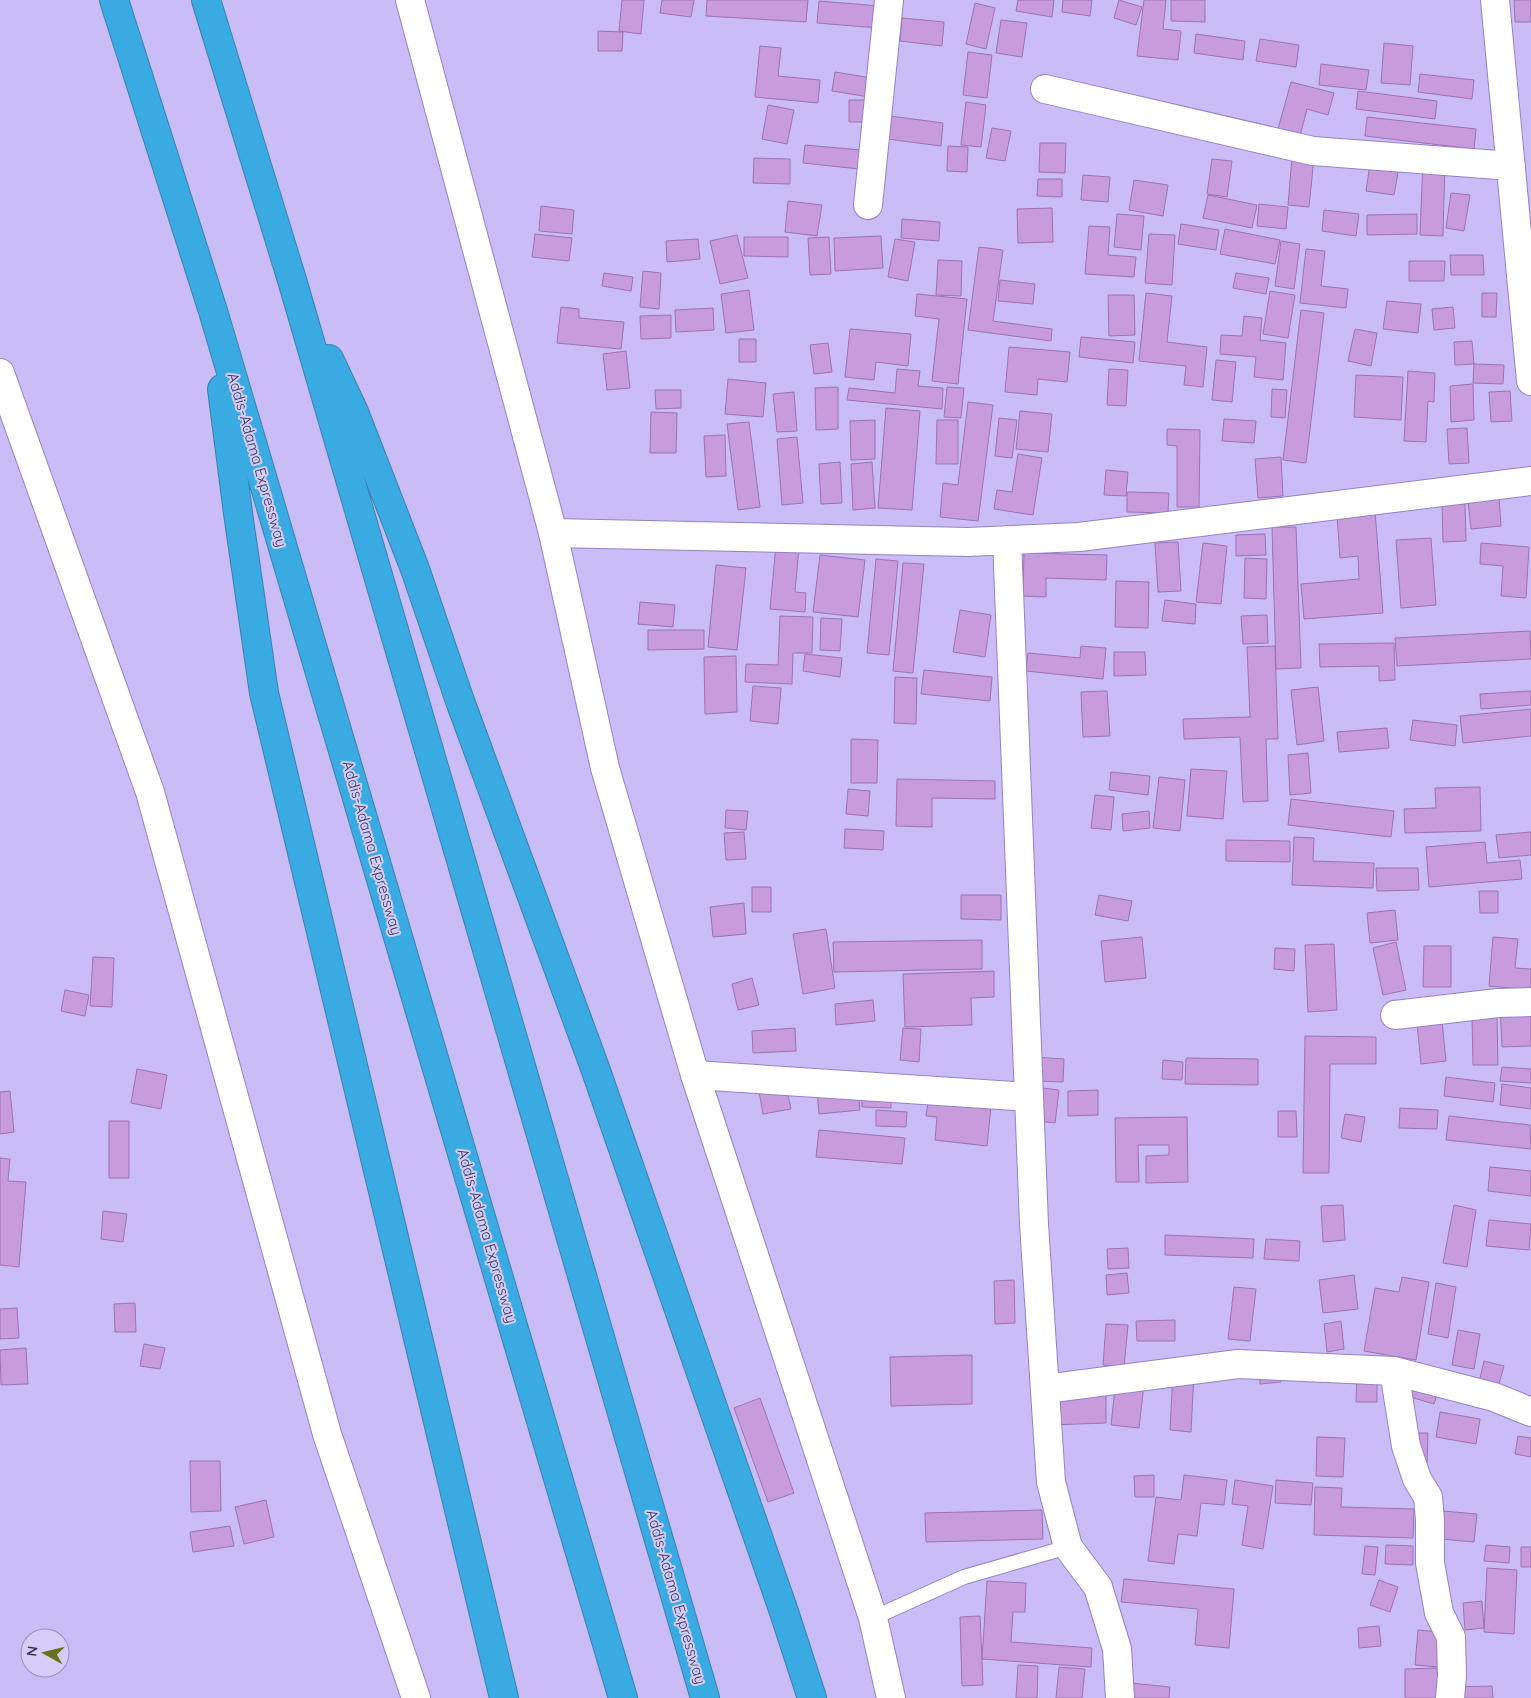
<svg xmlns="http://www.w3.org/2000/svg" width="1531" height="1698" font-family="Quicksand,sans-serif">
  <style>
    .building { fill: #c89bdd; stroke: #9d72b1 }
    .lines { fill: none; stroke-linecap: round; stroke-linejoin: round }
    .lane-casing { stroke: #9482c8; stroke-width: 16 }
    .street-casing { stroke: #9482c8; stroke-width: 30 }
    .secondary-casing { stroke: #9482c8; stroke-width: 30 }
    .highway-casing { stroke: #3b81b0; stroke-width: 30 }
    .lane { stroke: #fff; stroke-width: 14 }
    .street { stroke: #fff; stroke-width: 28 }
    .secondary { stroke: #fff; stroke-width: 28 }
    .highway { stroke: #3aaae2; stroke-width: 28 }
    .labels { text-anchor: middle; stroke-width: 4; stroke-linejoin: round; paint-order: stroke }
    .street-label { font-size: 15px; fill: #3d3653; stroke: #d5ccf9 }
  </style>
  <rect width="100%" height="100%" fill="#cabcf7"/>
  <!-- building -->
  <path class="building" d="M622 0H644L641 34 619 31Z
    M662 0H694L691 17 660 13Z
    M707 0H808L806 22 706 16Z
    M1018 0H1054L1052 17 1016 11Z
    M1063 0H1092L1090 16 1062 12Z
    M1119 0 1142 7 1136 25 1114 18Z
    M1144 0H1166L1163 29 1181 31 1178 60 1137 56Z
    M1171 0H1205V22L1171 21Z
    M1514 0H1531V22H1515Z
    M819 1 880 6 879 28 817 23Z
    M975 3 995 8 986 49 966 44Z
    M902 18 944 22 942 46 900 41Z
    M1001 20 1027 23 1022 57 996 53Z
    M598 31 623 32 622 51H598Z
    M1196 34 1245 41 1243 60 1194 53Z
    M1260 39 1299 45 1296 67 1256 61Z
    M1384 43 1413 46 1410 85 1381 83Z
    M760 46 781 48 778 76 820 80 818 103 755 97Z
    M968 52 992 55 987 98 963 95Z
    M1321 64 1369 70 1366 90 1319 85Z
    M835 72 872 78 869 97 832 91Z
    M1420 74 1474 80 1472 99 1418 92Z
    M1291 82 1334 93 1328 115 1307 109 1300 136 1278 129Z
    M1358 91 1437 101 1435 119 1356 109Z
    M849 100H866V122H849Z
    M966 102 986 105 981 147 961 145Z
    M768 105 794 110 787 144 762 139Z
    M890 116 943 123 941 146 887 139Z
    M1367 117 1476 129 1474 149 1365 136Z
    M992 128 1011 131 1005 161 986 158Z
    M1040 143H1066L1065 173 1039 172Z
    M805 145 861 150 859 169 803 163Z
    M1293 145 1315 148 1309 207 1288 205Z
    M948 146 968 147 967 172 947 171Z
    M1371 157 1400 161 1394 195 1366 191Z
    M754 158 790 159V184L753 183Z
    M1212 159 1232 161 1227 197 1207 194Z
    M1423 160 1445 161 1443 236 1420 235Z
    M1083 175 1110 177 1108 202 1081 200Z
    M1038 179H1062V197L1037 196Z
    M1134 180 1168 185 1163 216 1129 210Z
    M1451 193 1470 195 1464 231 1446 228Z
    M1208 195 1257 205 1252 228 1203 218Z
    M788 201 822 205 817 236 785 232Z
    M1259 204 1288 207 1286 229 1257 226Z
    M541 206 574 210 572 234 539 231Z
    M1052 208 1053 242 1018 243 1017 209Z
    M1324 210 1359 214 1356 236 1322 231Z
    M1117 214 1144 216 1141 250 1114 247Z
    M1417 214V234L1367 235V215Z
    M902 219 940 222 939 241 901 238Z
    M1181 224 1219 230 1216 250 1178 244Z
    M1089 226 1110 227 1108 255 1136 257 1134 277 1085 274Z
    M1225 229 1280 240 1275 264 1220 254Z
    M535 234 572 238 569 261 532 257Z
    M1149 234 1175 235 1172 285 1145 283Z
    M737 235 748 278 720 284 710 241Z
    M881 236 883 268 835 271 834 238Z
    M744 237H788V257L744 256Z
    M829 237 831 274 810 275 808 238Z
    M698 239 700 259 667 262 666 241Z
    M895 239 915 242 908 281 888 277Z
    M1281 241 1300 244 1294 289 1275 286Z
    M979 247 1003 250 993 321 1052 329 1051 341 968 330Z
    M1306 249 1325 251 1321 286 1348 289 1346 308 1300 303Z
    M1450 255H1483L1484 275H1451Z
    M938 260 962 261 961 296 936 295Z
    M1409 261H1445L1444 281H1409Z
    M643 271 661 273 659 309 640 307Z
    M604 273 633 277 631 291 602 286Z
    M1236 273 1269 278 1266 294 1233 288Z
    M1000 280 1035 284 1033 304 998 301Z
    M749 290 754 330 726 333 721 294Z
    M1270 291 1295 295 1288 338 1263 334Z
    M1146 293 1172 296 1167 342 1207 347 1203 387 1184 385 1186 366 1139 361Z
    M1482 293H1497L1496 317H1482Z
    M917 294 967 299 958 384 932 381 939 319 915 316Z
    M1108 295H1134L1135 335 1109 336Z
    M1387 301 1421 304 1418 333 1383 329Z
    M561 307 579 309V318L624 322 621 349 557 343Z
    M1453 307 1455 328 1434 330 1432 309Z
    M713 308 714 330 676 332 675 310Z
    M1301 310 1324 313 1306 463 1283 460Z
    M671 315V338L641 339 640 316Z
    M1244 316 1262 318 1260 340 1286 343 1283 380 1254 377 1256 357 1220 354 1221 335 1242 336Z
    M850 329 911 334 908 366 876 362 874 380 845 377Z
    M1355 329 1377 333 1371 366 1348 361Z
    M1081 337 1135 342 1133 363 1079 357Z
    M739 339H756V362H739Z
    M1472 341 1474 364 1455 365 1454 342Z
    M828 343 832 372 814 374 810 345Z
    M1009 347 1070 352 1067 382 1038 379 1037 395 1005 392Z
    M626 351 630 388 607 390 603 354Z
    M1216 360 1236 362 1232 402 1212 400Z
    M1474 364 1504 365 1503 384 1473 383Z
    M897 369 920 371 918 386 943 388 942 409 847 400 849 388 895 393Z
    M1109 369 1128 370 1126 406 1107 405Z
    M1408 371 1435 373 1434 402 1428 401 1426 442 1404 441Z
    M1356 375 1403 377 1401 420 1354 417Z
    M728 379 766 383 763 417 725 414Z
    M1473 384 1474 420 1451 422 1450 386Z
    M838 387V429L816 430 815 388Z
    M947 387 964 388 961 418 944 417Z
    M1272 389 1287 390 1285 418 1271 417Z
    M655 390H681V408L656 409Z
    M1510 391 1512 421 1491 422 1489 392Z
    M794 392 797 431 777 432 773 394Z
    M968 402 993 405 978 521 940 517 943 483 958 485Z
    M886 408 920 411 912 510 878 508Z
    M1020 411 1052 414 1048 452 1016 449Z
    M651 412 677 413 676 453H650Z
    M999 418 1017 420 1012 458 995 456Z
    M1224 419 1256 421 1254 443 1222 441Z
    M875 420V459L851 460 850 421Z
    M937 420H958V464H936Z
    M749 422 760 507 738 510 727 424Z
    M1467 428 1469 463 1449 464 1447 429Z
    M1167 429 1200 430 1199 507H1177V446L1167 445Z
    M725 435 726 476 706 477 704 436Z
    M797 437 803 503 782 505 777 439Z
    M1018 454 1042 458 1033 515 994 509 997 490 1012 492Z
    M1281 457 1283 496 1258 498 1255 459Z
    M840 462 842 503 821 504 819 464Z
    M872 462 875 508 853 510 851 464Z
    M1106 470 1128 472 1126 496 1104 495Z
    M1127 492 1169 493 1168 513 1127 512Z
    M1499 498 1501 526 1471 529 1468 501Z
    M1442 504H1465L1466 541 1443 542Z
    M1375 511 1383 613 1304 619 1301 584 1359 579 1358 556 1340 558 1337 514Z
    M1272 527H1296L1301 668 1276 669Z
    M1265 534 1266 555 1236 556V535Z
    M1431 538 1436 605 1401 608 1396 540Z
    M1178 542 1181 591 1158 592 1155 543Z
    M1203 543 1227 546 1221 604 1196 602Z
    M1481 543 1529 547 1526 598 1501 596 1503 566 1480 564Z
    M776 545 799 547 795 592 806 593 805 612 770 609Z
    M1024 553 1107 555 1106 580 1046 578V597L1023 596Z
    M820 555 865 560 858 617 813 612Z
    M1245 558 1267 559 1266 599 1244 598Z
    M876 559 898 561 889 655 867 653Z
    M903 563 924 564 913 673 893 671Z
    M716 565 746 568 737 650 708 647Z
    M1116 581 1149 582 1148 628 1115 627Z
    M1165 600 1196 604 1195 624 1162 621Z
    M640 602 675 605 673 627 638 624Z
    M960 610 991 615 985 657 953 652Z
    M1267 615 1268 643 1243 644 1241 616Z
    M780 616 813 617 812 653H793L792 684 745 682 746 664 778 665Z
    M821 618 842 619 840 651 820 650Z
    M648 630H704V649L648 650Z
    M1530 631 1531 659 1397 666 1395 638Z
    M1394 643 1395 680 1379 681V666L1320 667 1319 644Z
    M1081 646 1106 648 1103 679 1026 671 1028 653 1080 658Z
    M1275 646 1278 739H1266L1268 801 1243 802 1240 737 1184 739 1183 719 1250 717 1247 647Z
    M1114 652H1145L1146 675 1114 676Z
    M805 654 842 658 840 677 803 671Z
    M736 656 737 712 705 714 704 657Z
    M924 670 992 677 990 701 921 694Z
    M895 677 917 678 916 724 894 723Z
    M753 686 781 688 778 724 750 721Z
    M1318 687 1324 741 1297 745 1291 690Z
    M1107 691 1110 736 1083 737 1081 692Z
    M1531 691V705L1481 709 1480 694Z
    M1531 709V736L1463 743 1460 716Z
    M1413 720 1457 725 1455 746 1410 740Z
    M1387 728 1389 748 1339 752 1337 732Z
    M851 739 878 740 877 783H851Z
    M1308 753 1311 793 1290 795 1288 755Z
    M1191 769 1227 771 1223 819 1187 816Z
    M1111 772 1150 776 1148 795 1109 790Z
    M1159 777 1185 780 1180 831 1153 828Z
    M897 779 995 781V799L932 798V827L896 826Z
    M1480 787 1481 831 1405 833 1404 809 1436 808 1435 788Z
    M848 789 870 791 868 816 846 814Z
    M1095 795 1114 797 1111 830 1091 828Z
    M1291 799 1394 811 1391 837 1288 825Z
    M726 810 748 811 746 830 725 828Z
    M1149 811 1150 828 1123 831 1122 814Z
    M845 829 884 831 883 850 844 848Z
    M744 832 746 859 726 860 724 833Z
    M1531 832V855L1499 858 1496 835Z
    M1294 837 1314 838 1313 861 1374 863 1373 888 1292 885Z
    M1226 840 1290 841V862L1226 861Z
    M1485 842 1487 863 1520 860 1522 879 1429 887 1426 847Z
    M1376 868H1418L1419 890 1377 891Z
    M752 887H771V912H752Z
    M1479 891H1498V913H1480Z
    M961 895H1001V920L961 919Z
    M1099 895 1132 901 1128 921 1095 915Z
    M744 903 746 934 713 937 710 907Z
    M1395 910 1398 940 1370 943 1367 913Z
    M826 929 835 988 803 994 793 934Z
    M1142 937 1146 978 1105 982 1101 941Z
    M1493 937 1518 939 1515 968 1531 969V990L1489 986Z
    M982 940V969L834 972 833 942Z
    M1396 942 1406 990 1383 995 1373 948Z
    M1334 944 1337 1010 1308 1012 1305 945Z
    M1424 946H1451V987H1423Z
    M1275 948 1295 949 1294 971 1274 969Z
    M93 957 114 958 112 1007 90 1006Z
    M994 971V997L971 998 972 1025 905 1027 903 974Z
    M752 978 759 1005 738 1010 732 984Z
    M65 990 89 995 85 1016 61 1011Z
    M873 1000 875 1021 836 1025 835 1004Z
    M1531 1003V1046L1502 1047 1500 1004Z
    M1441 1011 1446 1061 1421 1064 1416 1013Z
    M1472 1017H1497L1498 1065H1473Z
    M795 1028 796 1051 753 1053 752 1031Z
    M903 1028 921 1029 919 1062 900 1060Z
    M1305 1036 1376 1037V1064H1330L1329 1173H1303Z
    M1035 1057 1064 1059 1063 1082 1034 1081Z
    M1186 1058 1258 1059V1085L1185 1084Z
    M1163 1060 1183 1062 1182 1080 1162 1079Z
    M1502 1067 1531 1069V1083L1500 1081Z
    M137 1069 167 1075 161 1109 131 1103Z
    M784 1075 791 1109 763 1114 757 1080Z
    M1446 1077 1495 1083 1493 1102 1444 1096Z
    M1502 1084 1531 1088V1109L1500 1105Z
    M862 1086H891V1108L862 1107Z
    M858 1087 860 1110 819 1114 817 1091Z
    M1034 1087 1059 1090 1055 1123 1030 1120Z
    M930 1089 992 1096 987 1146 935 1140 937 1117 926 1116Z
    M1098 1090V1115L1068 1116V1091Z
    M10 1091 14 1132 0 1134V1092Z
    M1400 1108 1438 1110 1437 1129 1399 1128Z
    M876 1110 907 1112 906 1127 876 1126Z
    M1278 1111H1296L1297 1137H1278Z
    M1345 1114 1365 1117 1361 1142 1341 1138Z
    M1449 1116 1530 1125 1531 1149 1446 1140Z
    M1187 1117 1188 1182 1146 1183V1156L1169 1155V1145H1138L1139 1182H1116L1115 1118Z
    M109 1121H129V1178H109Z
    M819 1130 905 1138 902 1164 816 1157Z
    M0 1158 10 1159 8 1181 26 1182 19 1267 0 1265Z
    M1490 1167 1531 1171V1196L1488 1191Z
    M1343 1205 1345 1240 1323 1242 1321 1206Z
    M1454 1205 1476 1210 1467 1267 1443 1263Z
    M103 1211 127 1214 123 1242 101 1239Z
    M1489 1220 1531 1224 1529 1250 1486 1246Z
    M1165 1235 1254 1239 1253 1258 1165 1255Z
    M1266 1239 1300 1241 1299 1261 1264 1259Z
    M1128 1248 1129 1268 1108 1269 1107 1249Z
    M1127 1273 1129 1293 1107 1295 1106 1275Z
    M1354 1275 1358 1309 1323 1313 1319 1280Z
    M1402 1277 1429 1282 1416 1360 1364 1351 1375 1288 1399 1292Z
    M1014 1280 1015 1323 995 1324 994 1281Z
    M1436 1283 1456 1287 1448 1338 1428 1334Z
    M1234 1287 1256 1289 1250 1341 1228 1339Z
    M135 1303 136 1332H115L114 1304Z
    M17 1308 19 1338 0 1339V1309Z
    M1175 1320V1341H1137L1136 1321Z
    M1341 1321 1344 1349 1327 1352 1324 1324Z
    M1106 1324 1128 1325 1124 1367 1103 1365Z
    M1458 1330 1480 1334 1474 1369 1452 1365Z
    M144 1344 165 1348 160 1369 140 1366Z
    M26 1348 28 1384 1 1385 0 1350Z
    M972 1355V1404L891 1406 890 1357Z
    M1278 1356 1281 1382 1260 1384 1258 1358Z
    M1484 1361 1504 1366 1498 1387 1479 1383Z
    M1173 1371 1194 1372 1191 1432 1170 1430Z
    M1357 1371H1377V1402H1356Z
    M1116 1380 1144 1384 1139 1428 1111 1425Z
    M1441 1383 1434 1404 1393 1392Z
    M1106 1394V1423L1050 1425 1049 1396Z
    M760 1398 794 1493 768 1502 734 1408Z
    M1440 1412 1480 1419 1476 1444 1436 1437Z
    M1408 1433H1428L1427 1463H1407Z
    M1518 1436 1531 1438V1457L1515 1454Z
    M1317 1437 1345 1438 1343 1477 1316 1476Z
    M190 1461H220L221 1511 191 1512Z
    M1154 1475V1497H1135L1134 1476Z
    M1184 1475 1227 1480 1224 1505 1201 1503 1197 1536 1178 1534 1174 1564 1148 1561 1156 1497 1181 1500Z
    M1235 1480 1273 1486 1263 1549 1242 1545 1248 1506 1232 1504Z
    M1276 1480 1313 1483 1311 1505 1275 1503Z
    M1315 1487 1342 1488 1341 1507 1414 1509 1413 1538 1314 1535Z
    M266 1500 274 1537 244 1544 235 1507Z
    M1042 1510 1043 1539 926 1542 925 1513Z
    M1432 1510 1477 1514 1474 1542 1430 1538Z
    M230 1526 234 1546 193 1552 190 1532Z
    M1386 1545 1413 1546V1565L1385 1564Z
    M1486 1545 1510 1547 1509 1563 1484 1561Z
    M1365 1546 1378 1547 1375 1575 1362 1574Z
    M1521 1547H1531V1567H1521Z
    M1487 1568 1517 1570 1514 1634 1484 1632Z
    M1124 1579 1234 1589 1229 1648 1195 1645 1198 1609 1121 1602Z
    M1379 1580 1398 1587 1390 1612 1370 1605Z
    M987 1581 1026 1583 1025 1612H1013L1011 1642 1092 1648 1091 1667 982 1659Z
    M1482 1601 1484 1628 1465 1630 1463 1603Z
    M980 1616 983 1685 962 1686 960 1617Z
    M1379 1626 1381 1646 1359 1648 1358 1628Z
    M1418 1630 1441 1632 1438 1667 1415 1665Z
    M1018 1665 1038 1666 1037 1698H1016Z
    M1059 1667 1085 1669 1082 1698H1056Z
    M1437 1668 1439 1698H1405V1669Z
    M1121 1682 1170 1687 1169 1698H1120Z
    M1492 1686 1493 1698H1448V1687Z"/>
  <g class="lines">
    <defs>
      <path id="lane" d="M873 1618 964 1577 1068 1547"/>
      <path id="street" d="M1495 0 1531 381
        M1045 89 1313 151 1511 166
        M868 205 889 0
        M553 533 968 542 1079 537 1531 481
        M1007 540 1034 1224 1051 1482 1068 1547 1098 1587 1117 1649 1120 1698
        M1395 1015 1498 1003 1531 1002
        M695 1075 1029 1097
        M1394 1371 1406 1446 1417 1479 1428 1497 1430 1520V1563L1439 1613 1451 1637 1452 1676 1450 1698
        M1045 1389 1238 1364 1394 1371 1494 1397 1531 1412"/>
      <path id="secondary" d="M410 0 553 533 605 768 695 1075 873 1618 891 1698
        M0 373 150 792 327 1434 416 1698"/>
      <path id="highway" d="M114 0 213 311 623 1698
        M206 0 292 280 705 1698
        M329 359 354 412 415 569 460 701 595 1068 784 1612 812 1698
        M222 389 238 513 264 693 504 1698"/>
    </defs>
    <!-- lane casing -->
    <use href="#lane" class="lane-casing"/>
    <!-- street casing -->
    <use href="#street" class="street-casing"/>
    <!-- secondary casing -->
    <use href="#secondary" class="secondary-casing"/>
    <!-- highway casing -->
    <use href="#highway" class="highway-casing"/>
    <!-- lane -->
    <use href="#lane" class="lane"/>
    <!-- street -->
    <use href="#street" class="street"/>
    <!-- secondary -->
    <use href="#secondary" class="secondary"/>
    <!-- highway -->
    <use href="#highway" class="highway"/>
  </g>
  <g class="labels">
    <!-- street labels -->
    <g class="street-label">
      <text transform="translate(257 460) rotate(74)" y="5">Addis-Adama Expressway</text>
      <text transform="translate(372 848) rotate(74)" y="5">Addis-Adama Expressway</text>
      <text transform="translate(487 1236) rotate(74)" y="5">Addis-Adama Expressway</text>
      <text transform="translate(676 1597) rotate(74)" y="5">Addis-Adama Expressway</text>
    </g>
  </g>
  <!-- north arrow -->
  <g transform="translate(45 1653) rotate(278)"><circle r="24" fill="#d5ccf9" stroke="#9890b7"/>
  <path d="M0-4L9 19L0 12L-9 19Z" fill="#697119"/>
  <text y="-8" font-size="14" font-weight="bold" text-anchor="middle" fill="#3d3653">N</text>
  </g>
</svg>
